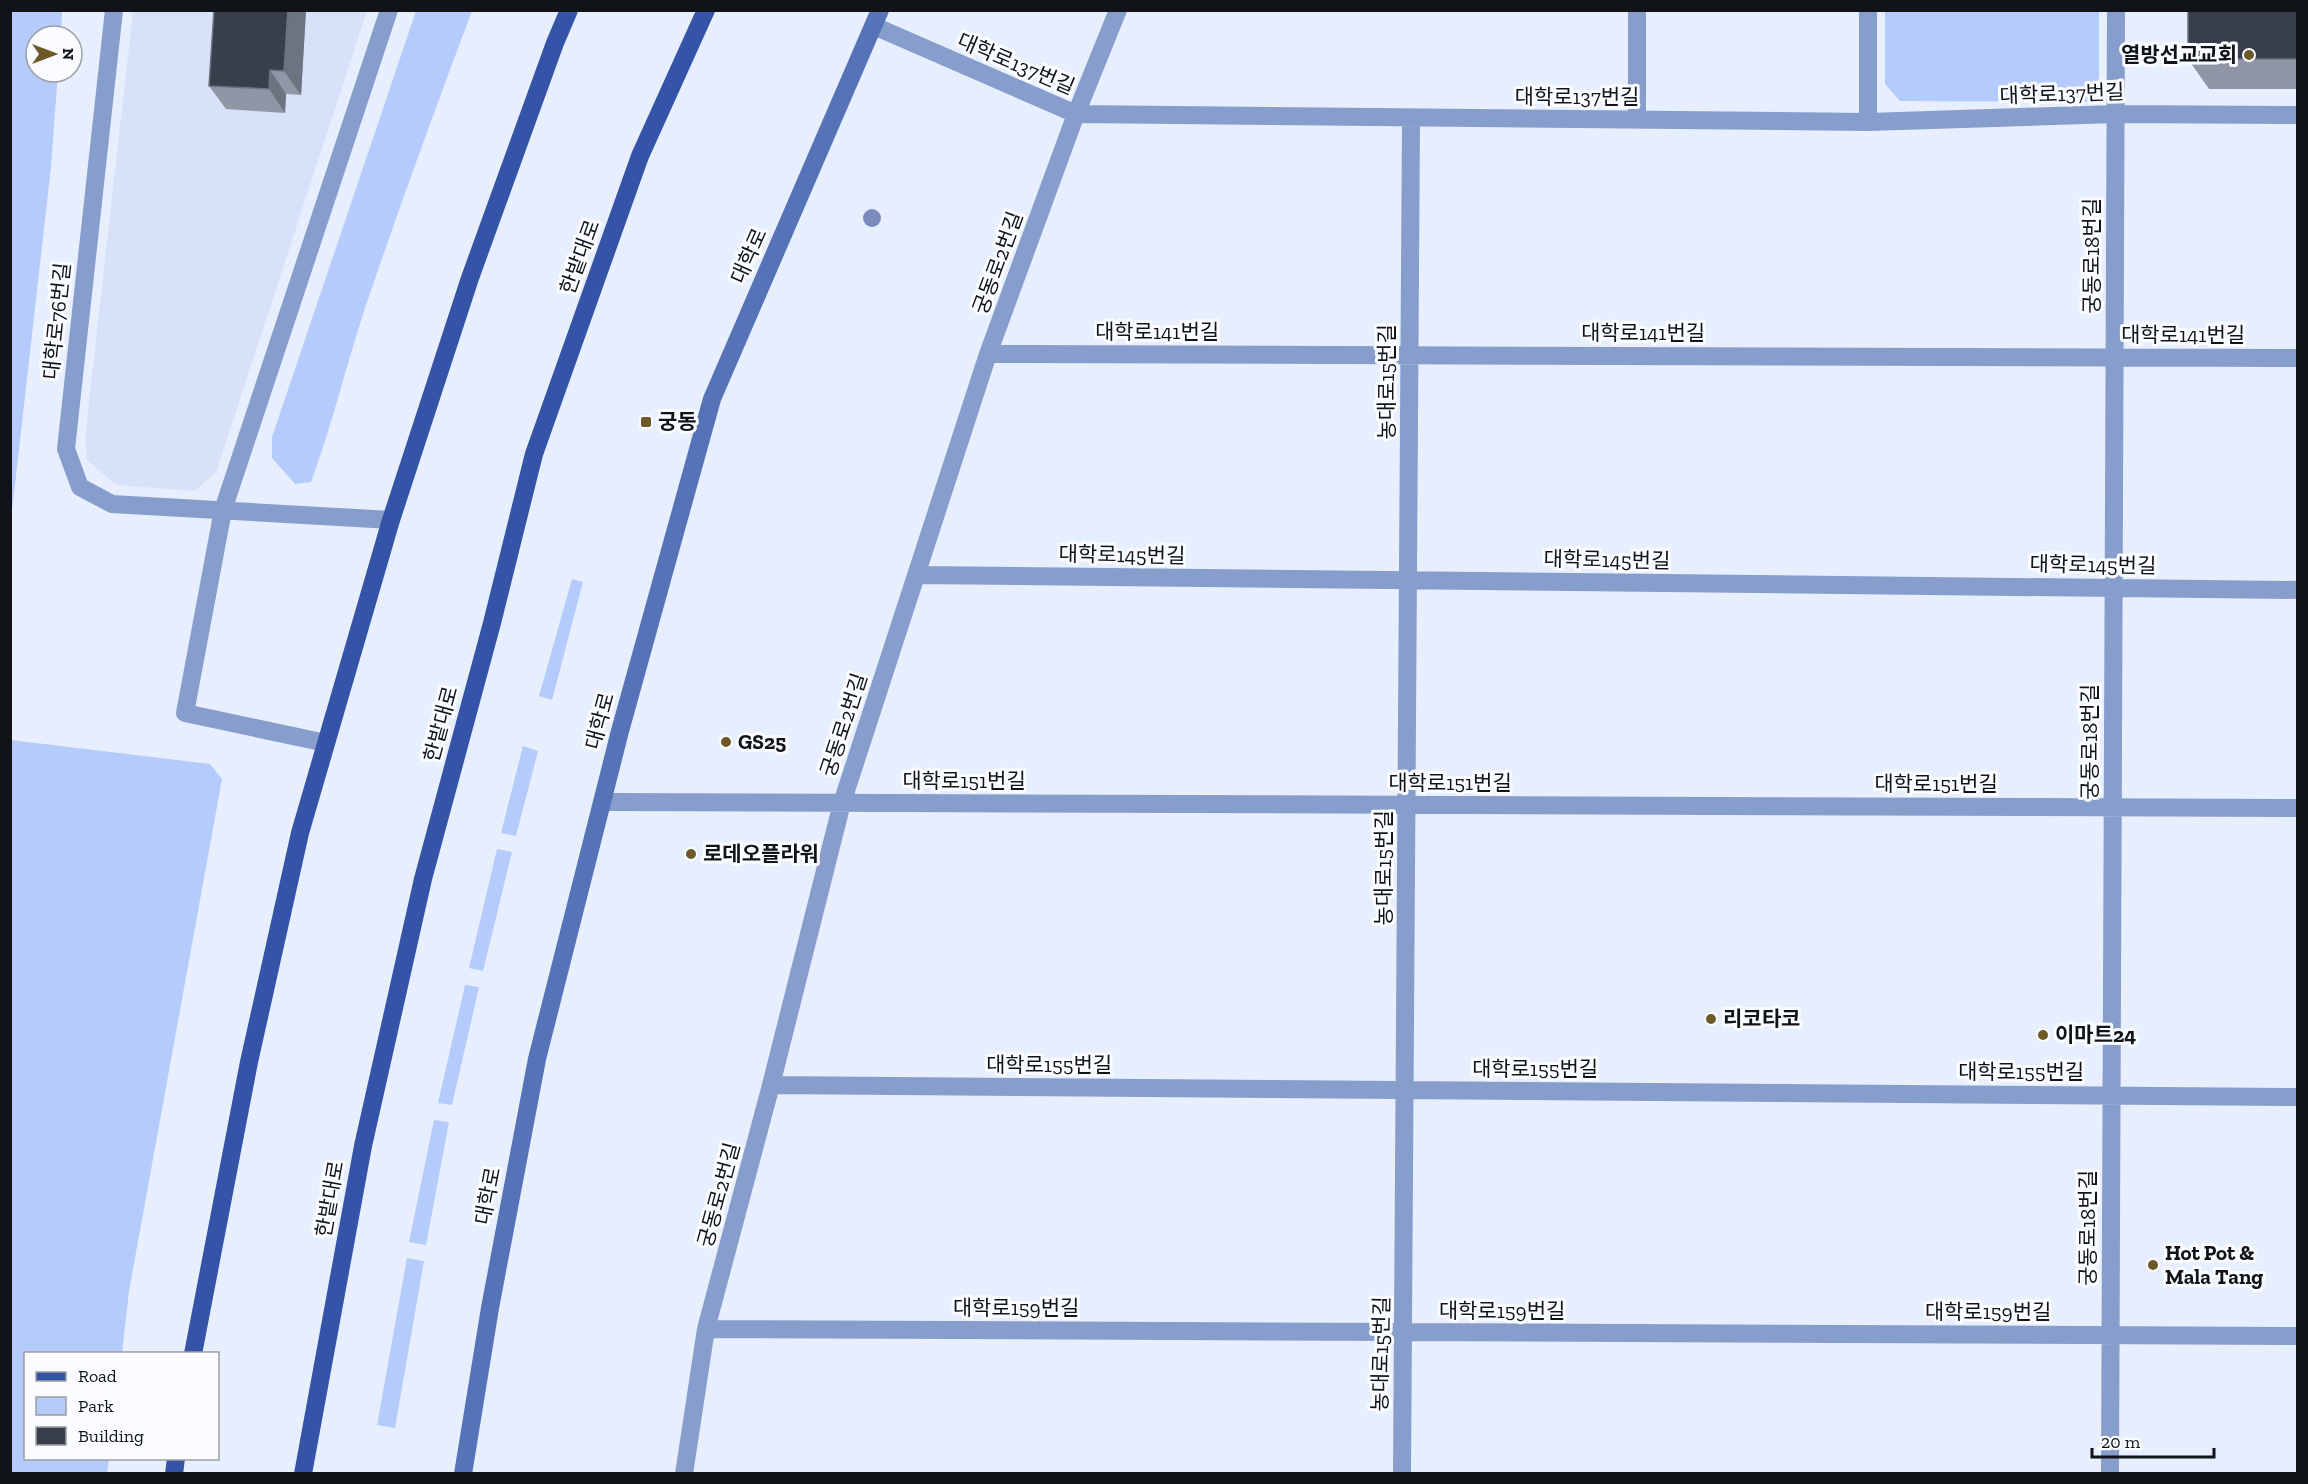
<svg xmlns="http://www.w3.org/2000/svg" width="2308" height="1484" font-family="'Zilla Slab','Noto Sans KR',serif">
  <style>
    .built { fill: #d7e2f9 }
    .green { fill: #b5cbfb }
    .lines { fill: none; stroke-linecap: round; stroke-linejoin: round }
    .lane { stroke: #879dcb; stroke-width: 18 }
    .street { stroke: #879dcb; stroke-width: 18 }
    .secondary { stroke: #5673b7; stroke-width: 18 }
    .primary { stroke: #3554a7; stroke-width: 18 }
    .tree { fill: #798cbd }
    .wall { fill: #9096a5 }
    .shaded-wall { fill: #6c7381 }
    .building { fill: #383e4b; stroke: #6c7381; stroke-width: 1.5 }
    .poi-dot { fill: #6d5827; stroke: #fafcff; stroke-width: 2 }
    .labels { text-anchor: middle; stroke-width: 6; stroke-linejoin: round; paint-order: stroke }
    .poi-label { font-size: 21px; font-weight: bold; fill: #101318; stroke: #fafcff; text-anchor: start }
    .street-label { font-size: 21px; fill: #101318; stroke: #fafcff }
  </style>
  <rect width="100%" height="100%" fill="#e7efff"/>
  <!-- built -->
  <path class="built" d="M133 11H367L216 473 194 491 116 485 87 460 85 437Z"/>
  <!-- green -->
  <path class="green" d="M11 10 62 11 61 36H36V72H58L51 167 11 520Z
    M416 11H472C435 109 399 208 365 308 346 366 332 425 311 482L295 484 272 458V437Z
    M1885 11H2099V89L2086 102 1900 101 1885 84Z
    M572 579 583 582 552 700 539 696Z
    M11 740 210 764 222 779 129 1291 122 1353 26 1354V1458L109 1459 107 1473H11Z
    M523 746 538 751 516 836 501 833Z
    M497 849 512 852 483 971 469 968Z
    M465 985 479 987 452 1105 438 1103Z
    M434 1120 449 1122 426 1245 409 1242Z
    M407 1258 424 1261 395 1428 377 1425Z"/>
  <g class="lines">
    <!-- lane -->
    <path class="lane" d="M223 510 185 713 326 743"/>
    <!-- street -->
    <path class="street" d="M114 10 66 449 80 487 112 504 391 520
      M1868 10V122
      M874 26 1076 114 1868 122 2115 114 2298 115
      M1637 120V10
      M988 354 2298 358
      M223 510 389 10
      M917 575 2298 590
      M602 802 2298 808
      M771 1085 2298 1097
      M706 1329 2298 1336
      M684 1474 706 1329 771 1085 842 803 988 354 1076 114 1118 10
      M1402 1474 1411 119
      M2110 1474 2116 10"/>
    <!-- secondary -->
    <path class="secondary" d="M463 1474 490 1308 537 1059 620 731 712 399 880 10"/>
    <!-- primary -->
    <path class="primary" d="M193 1354 249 1062 300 833 391 520 470 278 555 43 569 10
      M174 1474 176 1458
      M303 1474 363 1146 423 879 492 623 534 454 640 156 706 10"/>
  </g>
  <!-- trees -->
  <circle class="tree" cx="872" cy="218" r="9"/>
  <!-- wall -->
  <path class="wall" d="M306 10 301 95 286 94 285 113 226 109 209 86Z
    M2298 10V89H2209L2188 59Z"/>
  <!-- shaded-wall -->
  <path class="shaded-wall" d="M288 10H306L301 95 284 71Z
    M270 70 286 94 285 113 269 89Z"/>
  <!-- building -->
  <path class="building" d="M214 10H288L284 71 270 70 269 89 209 86Z
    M2188 10H2298V59H2188Z"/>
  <!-- markers -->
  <g class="poi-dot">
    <circle cx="2249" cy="55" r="6"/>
    <rect x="640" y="416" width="12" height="12" rx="3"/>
    <circle cx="726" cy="742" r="6"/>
    <circle cx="691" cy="854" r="6"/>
    <circle cx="1711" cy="1019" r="6"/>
    <circle cx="2043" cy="1035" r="6"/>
    <circle cx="2153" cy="1265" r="6"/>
  </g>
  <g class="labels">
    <!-- poi labels -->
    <g class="poi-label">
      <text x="2237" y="62" text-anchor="end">열방선교교회</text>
      <text x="658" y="429">궁동</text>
      <text x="738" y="749">GS25</text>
      <text x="703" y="861">로데오플라워</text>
      <text x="1723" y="1026">리코타코</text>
      <text x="2055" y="1042">이마트24</text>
      <text x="2165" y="1260">Hot Pot &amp;<tspan x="2165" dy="24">Mala Tang</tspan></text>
    </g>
    <!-- street labels -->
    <g class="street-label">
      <text transform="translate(1016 64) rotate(23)" y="7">대학로137번길</text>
      <text transform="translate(2062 94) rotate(-2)" y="7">대학로137번길</text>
      <text x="1577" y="104">대학로137번길</text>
      <text transform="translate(749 256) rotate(-66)" y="7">대학로</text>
      <text transform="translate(2092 256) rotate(-90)" y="7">궁동로18번길</text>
      <text transform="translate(580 257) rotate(-70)" y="7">한밭대로</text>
      <text transform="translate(998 263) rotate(-70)" y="7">궁동로2번길</text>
      <text transform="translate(57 321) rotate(-84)" y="7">대학로76번길</text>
      <text x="1157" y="339">대학로141번길</text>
      <text x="1643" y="340">대학로141번길</text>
      <text x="2183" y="342">대학로141번길</text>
      <text transform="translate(1387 382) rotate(-90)" y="7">농대로15번길</text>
      <text transform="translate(1122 555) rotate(1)" y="7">대학로145번길</text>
      <text transform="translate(1607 560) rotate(1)" y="7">대학로145번길</text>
      <text transform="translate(2093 565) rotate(1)" y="7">대학로145번길</text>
      <text transform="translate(600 721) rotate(-75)" y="7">대학로</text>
      <text transform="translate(441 724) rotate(-75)" y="7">한밭대로</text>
      <text transform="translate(844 725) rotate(-72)" y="7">궁동로2번길</text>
      <text transform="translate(2090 742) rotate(-90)" y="7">궁동로18번길</text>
      <text x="964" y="788">대학로151번길</text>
      <text x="1450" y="790">대학로151번길</text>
      <text x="1936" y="791">대학로151번길</text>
      <text transform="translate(1384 868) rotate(-90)" y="7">농대로15번길</text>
      <text x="1049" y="1072">대학로155번길</text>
      <text x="1535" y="1076">대학로155번길</text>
      <text x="2021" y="1079">대학로155번길</text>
      <text transform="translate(719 1195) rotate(-75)" y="7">궁동로2번길</text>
      <text transform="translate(488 1196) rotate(-79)" y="7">대학로</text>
      <text transform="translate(330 1199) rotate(-80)" y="7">한밭대로</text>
      <text transform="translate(2088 1228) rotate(-90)" y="7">궁동로18번길</text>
      <text x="1016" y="1315">대학로159번길</text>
      <text x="1502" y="1318">대학로159번길</text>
      <text x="1988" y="1319">대학로159번길</text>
      <text transform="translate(1381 1354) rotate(-89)" y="7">농대로15번길</text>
    </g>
  </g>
  <!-- border -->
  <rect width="2308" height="1484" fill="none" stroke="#101318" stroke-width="24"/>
  <!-- legend -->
  <rect x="24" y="1352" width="195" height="108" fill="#fafcff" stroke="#9c9fa3" stroke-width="1.5"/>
  <rect x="36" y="1372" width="30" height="9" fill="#3554a7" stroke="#9c9fa3" stroke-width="1.5"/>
  <text x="78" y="1382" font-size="18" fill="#101318">Road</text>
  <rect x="36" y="1397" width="30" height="18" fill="#b5cbfb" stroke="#9c9fa3" stroke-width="1.5"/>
  <text x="78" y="1412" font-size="18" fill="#101318">Park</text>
  <rect x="36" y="1427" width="30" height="18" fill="#383e4b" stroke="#9c9fa3" stroke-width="1.5"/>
  <text x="78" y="1442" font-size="18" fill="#101318">Building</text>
  <!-- north arrow -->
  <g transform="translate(54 54) rotate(90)"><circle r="28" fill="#fafcff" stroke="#9c9fa3" stroke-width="1.5"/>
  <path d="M0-4.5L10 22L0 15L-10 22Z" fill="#6d5827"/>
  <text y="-9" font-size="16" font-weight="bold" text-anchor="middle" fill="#101318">N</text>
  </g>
  <!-- scale -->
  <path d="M2092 1448v9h122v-9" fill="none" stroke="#101318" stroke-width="3"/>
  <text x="2101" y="1448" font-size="18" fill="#101318" stroke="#fafcff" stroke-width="4.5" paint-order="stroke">20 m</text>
</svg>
